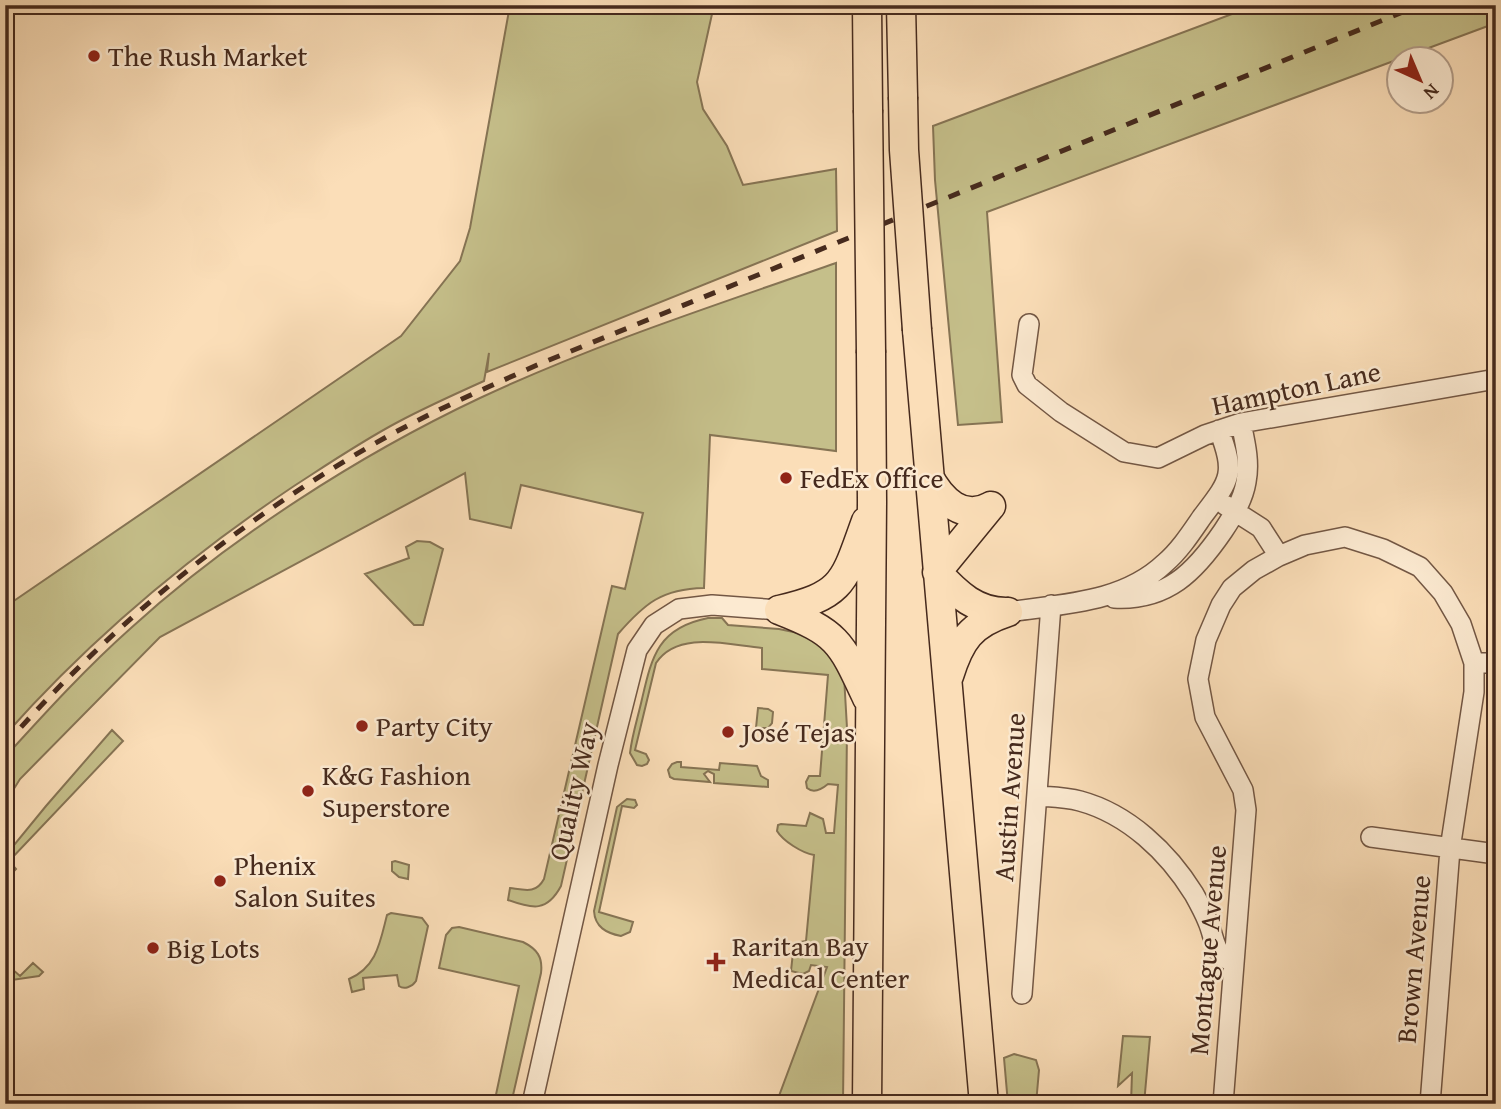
<svg xmlns="http://www.w3.org/2000/svg" width="1501" height="1109" font-family="'Gentium Book Plus',serif">
  <style>
    .green { fill: #c5bf8a; stroke: #867454; stroke-width: 2 }
    .lines { fill: none; stroke-linecap: round; stroke-linejoin: round }
    .minor-casing { stroke: #735744; stroke-width: 22 }
    .highway-casing { stroke: #462a1d; stroke-width: 31 }
    .minor { stroke: #fcead1; stroke-width: 19 }
    .highway { stroke: #fbdeb8; stroke-width: 28 }
    .rail { stroke: #462a1d; stroke-width: 5; stroke-dasharray: 12 12; stroke-linecap: butt }
    .highway-bridge-casing { stroke: #462a1d; stroke-width: 31; stroke-linecap: butt }
    .highway-bridge { stroke: #fbdeb8; stroke-width: 28 }
    .poi-dot { fill: #8f2418; stroke: #fcead1; stroke-width: 2.5 }
    .labels { text-anchor: middle; stroke-width: 5; stroke-linejoin: round; paint-order: stroke }
    .poi-label { font-size: 28px; fill: #462a1d; stroke: #fcead1; text-anchor: start }
    .street-label { font-size: 28px; fill: #462a1d; stroke: #fcead1 }
  </style>
  <rect width="100%" height="100%" fill="#fbdeb8"/>
  <filter id="stains"><feTurbulence type="fractalNoise" baseFrequency=".00286" numOctaves="4"/><feColorMatrix values="0 0 0 0 .2 0 0 0 0 .09 0 0 0 0 .02 0 0 0 .5 -.17"/></filter>
  <radialGradient id="worn" r=".72"><stop offset=".6" stop-color="#630" stop-opacity="0"/><stop offset="1" stop-color="#630" stop-opacity=".3"/></radialGradient>
  <!-- green -->
  <path class="green" d="M510 5H714L697 82 703 109 727 146 743 185 836 169 837 231 487 372 489 353 484 381C455 394 426 407 398 422 362 441 328 464 294 486 188 557 90 639 5 735V607L401 336 460 261 470 228Z
    M1256 5H1496V23L987 212 1002 422 958 425 935 180 933 126Z
    M836 263V451L710 435 704 588C662 589 645 603 618 634L561 886C547 912 533 909 508 900L510 888C525 890 536 894 544 879L612 586 625 589 643 513 521 485 511 528 470 519 465 473 160 637 20 779 5 803V757C46 712 86 668 131 628 230 538 359 455 480 398 595 344 716 305 836 263Z
    M417 541 430 542 443 549 423 625H414L365 574 409 558 406 547Z
    M708 618H722L728 625 779 629 798 633 812 632 844 676 847 728 843 1104H776L827 967 811 965 809 971 803 974 791 971 794 943 806 941 814 855C802 853 783 841 777 831L778 825 781 824 806 826 810 813 823 819 826 833H834L838 785 828 784C822 789 814 794 807 788L806 782 809 776H820L828 675 762 669V648C728 645 678 630 656 663L635 750 646 754 649 760 647 764 642 766 637 765 630 753C632 735 638 717 642 699 652 656 658 628 708 618Z
    M758 708 768 709 773 712 772 723 768 728H756Z
    M112 730 123 741 9 861 16 869 5 881V856L46 806Z
    M677 762H681V767L719 770 720 763 757 766 761 776 768 780V787L714 783V774L708 771 704 774 710 782 674 779 670 777 668 770 672 764Z
    M627 799 635 800 637 805 634 808 622 806 599 912 633 922 630 932 621 936C606 933 595 927 594 911L617 807Z
    M395 861 409 865 408 879 399 877 392 871V862Z
    M391 913 422 918 428 926 416 981C412 987 404 990 399 986L397 975 363 978 364 989 352 992 349 979C377 967 380 942 387 915Z
    M459 927 523 942C537 949 543 957 541 973L511 1104H494L519 986 439 968 446 935 452 928Z
    M33 963 43 972 39 976 12 980 6 973 11 968 20 976Z
    M1123 1036 1150 1037 1144 1104H1131L1132 1073 1118 1086Z
    M1014 1054 1036 1060 1039 1070 1036 1104H1008L1004 1058Z"/>
  <g class="lines">
    <defs>
      <path id="minor" d="M1029 324 1022 375 1027 385 1061 412 1124 452 1158 458 1205 435 1241 423 1496 379
        M1225 505 1261 528 1279 556
        M1114 598C1167 601 1195 572 1223 531 1233 516 1243 500 1246 482 1250 462 1245 442 1241 423
        M1008 612C1062 604 1123 603 1165 563 1180 550 1191 533 1202 517 1230 480 1236 475 1219 430
        M1474 663H1496
        M1037 796C1051 797 1066 797 1080 801 1128 814 1168 852 1194 894 1199 903 1204 912 1208 922 1213 933 1214 949 1223 957 1227 960 1228 960 1233 961
        M1371 837 1496 854
        M1022 994 1051 605
        M532 1104 608 765 637 650 654 625 679 609 712 605 779 610
        M1223 1104 1246 810 1243 790 1205 717 1198 679 1206 640 1221 605 1232 588 1254 570 1279 556 1305 545 1345 537 1383 549 1420 567 1443 593 1461 624 1474 663V692L1450 849 1430 1104"/>
      <path id="highway" d="M867 5 868 110
        M901 5 903 97
        M917 330 984 1104
        M928 475C941 500 963 522 991 506
        M991 506 937 572C957 594 977 613 1008 612
        M779 610C845 595 844 581 866 521
        M779 610C838 633 841 642 867 698
        M949 676C960 640 971 624 1008 612
        M867 1104 872 502 871 353"/>
    </defs>
    <!-- minor casing -->
    <use href="#minor" class="minor-casing"/>
    <!-- highway casing -->
    <use href="#highway" class="highway-casing"/>
    <!-- minor -->
    <use href="#minor" class="minor"/>
    <!-- highway -->
    <use href="#highway" class="highway"/>
    <!-- rail -->
    <path class="rail" d="M5 745C111 625 235 523 374 444 426 414 482 390 537 365L1420 5"/>
    <defs>
      <path id="highway-bridge" d="M903 97 904 150 917 330
        M868 110 871 353"/>
    </defs>
    <!-- highway-bridge casing -->
    <use href="#highway-bridge" class="highway-bridge-casing"/>
    <!-- highway-bridge -->
    <use href="#highway-bridge" class="highway-bridge"/>
  </g>
  <!-- markers -->
  <g class="poi-dot">
    <circle cx="94" cy="56" r="7"/>
    <circle cx="786" cy="478" r="7"/>
    <circle cx="362" cy="726" r="7"/>
    <circle cx="728" cy="732" r="7"/>
    <circle cx="308" cy="791" r="7"/>
    <circle cx="220" cy="881" r="7"/>
    <circle cx="153" cy="948" r="7"/>
    <path d="M712.5 951.5h7v7h7v7h-7v7h-7v-7h-7v-7h7z"/>
  </g>
  <g class="labels">
    <!-- poi labels -->
    <g class="poi-label">
      <text x="108" y="66">The Rush Market</text>
      <text x="800" y="488">FedEx Office</text>
      <text x="376" y="736">Party City</text>
      <text x="742" y="742">José Tejas</text>
      <text x="322" y="785">K&amp;G Fashion<tspan x="322" dy="32">Superstore</tspan></text>
      <text x="234" y="875">Phenix<tspan x="234" dy="32">Salon Suites</tspan></text>
      <text x="732" y="956">Raritan Bay<tspan x="732" dy="32">Medical Center</tspan></text>
      <text x="167" y="958">Big Lots</text>
    </g>
    <!-- street labels -->
    <g class="street-label">
      <text transform="translate(1296 388) rotate(-12)" y="10">Hampton Lane</text>
      <text transform="translate(573 791) rotate(-77)" y="10">Quality Way</text>
      <text transform="translate(1009 797) rotate(-86)" y="10">Austin Avenue</text>
      <text transform="translate(1207 950) rotate(-85)" y="10">Montague Avenue</text>
      <text transform="translate(1413 959) rotate(-85)" y="10">Brown Avenue</text>
    </g>
  </g>
  <!-- margin -->
  <rect width="1501" height="1109" fill="none" stroke="#fbdeb8" stroke-width="28"/>
  <rect x="7" y="7" width="1487" height="1095" fill="none" stroke="#462a1d" stroke-width="3.5"/>
  <rect x="14" y="14" width="1473" height="1081" fill="none" stroke="#462a1d" stroke-width="2"/>
  <!-- north arrow -->
  <g transform="translate(1420 80) rotate(136)"><circle r="33" fill="#fcead1" stroke="#b39d89" stroke-width="2"/>
  <path d="M0-5L12 26L0 18L-12 26Z" fill="#8f2418"/>
  <text y="-10" font-size="19" font-weight="bold" text-anchor="middle" fill="#462a1d">N</text>
  </g>
  <rect width="100%" height="100%" filter="url(#stains)"/>
  <rect width="100%" height="100%" fill="url(#worn)"/>
</svg>
